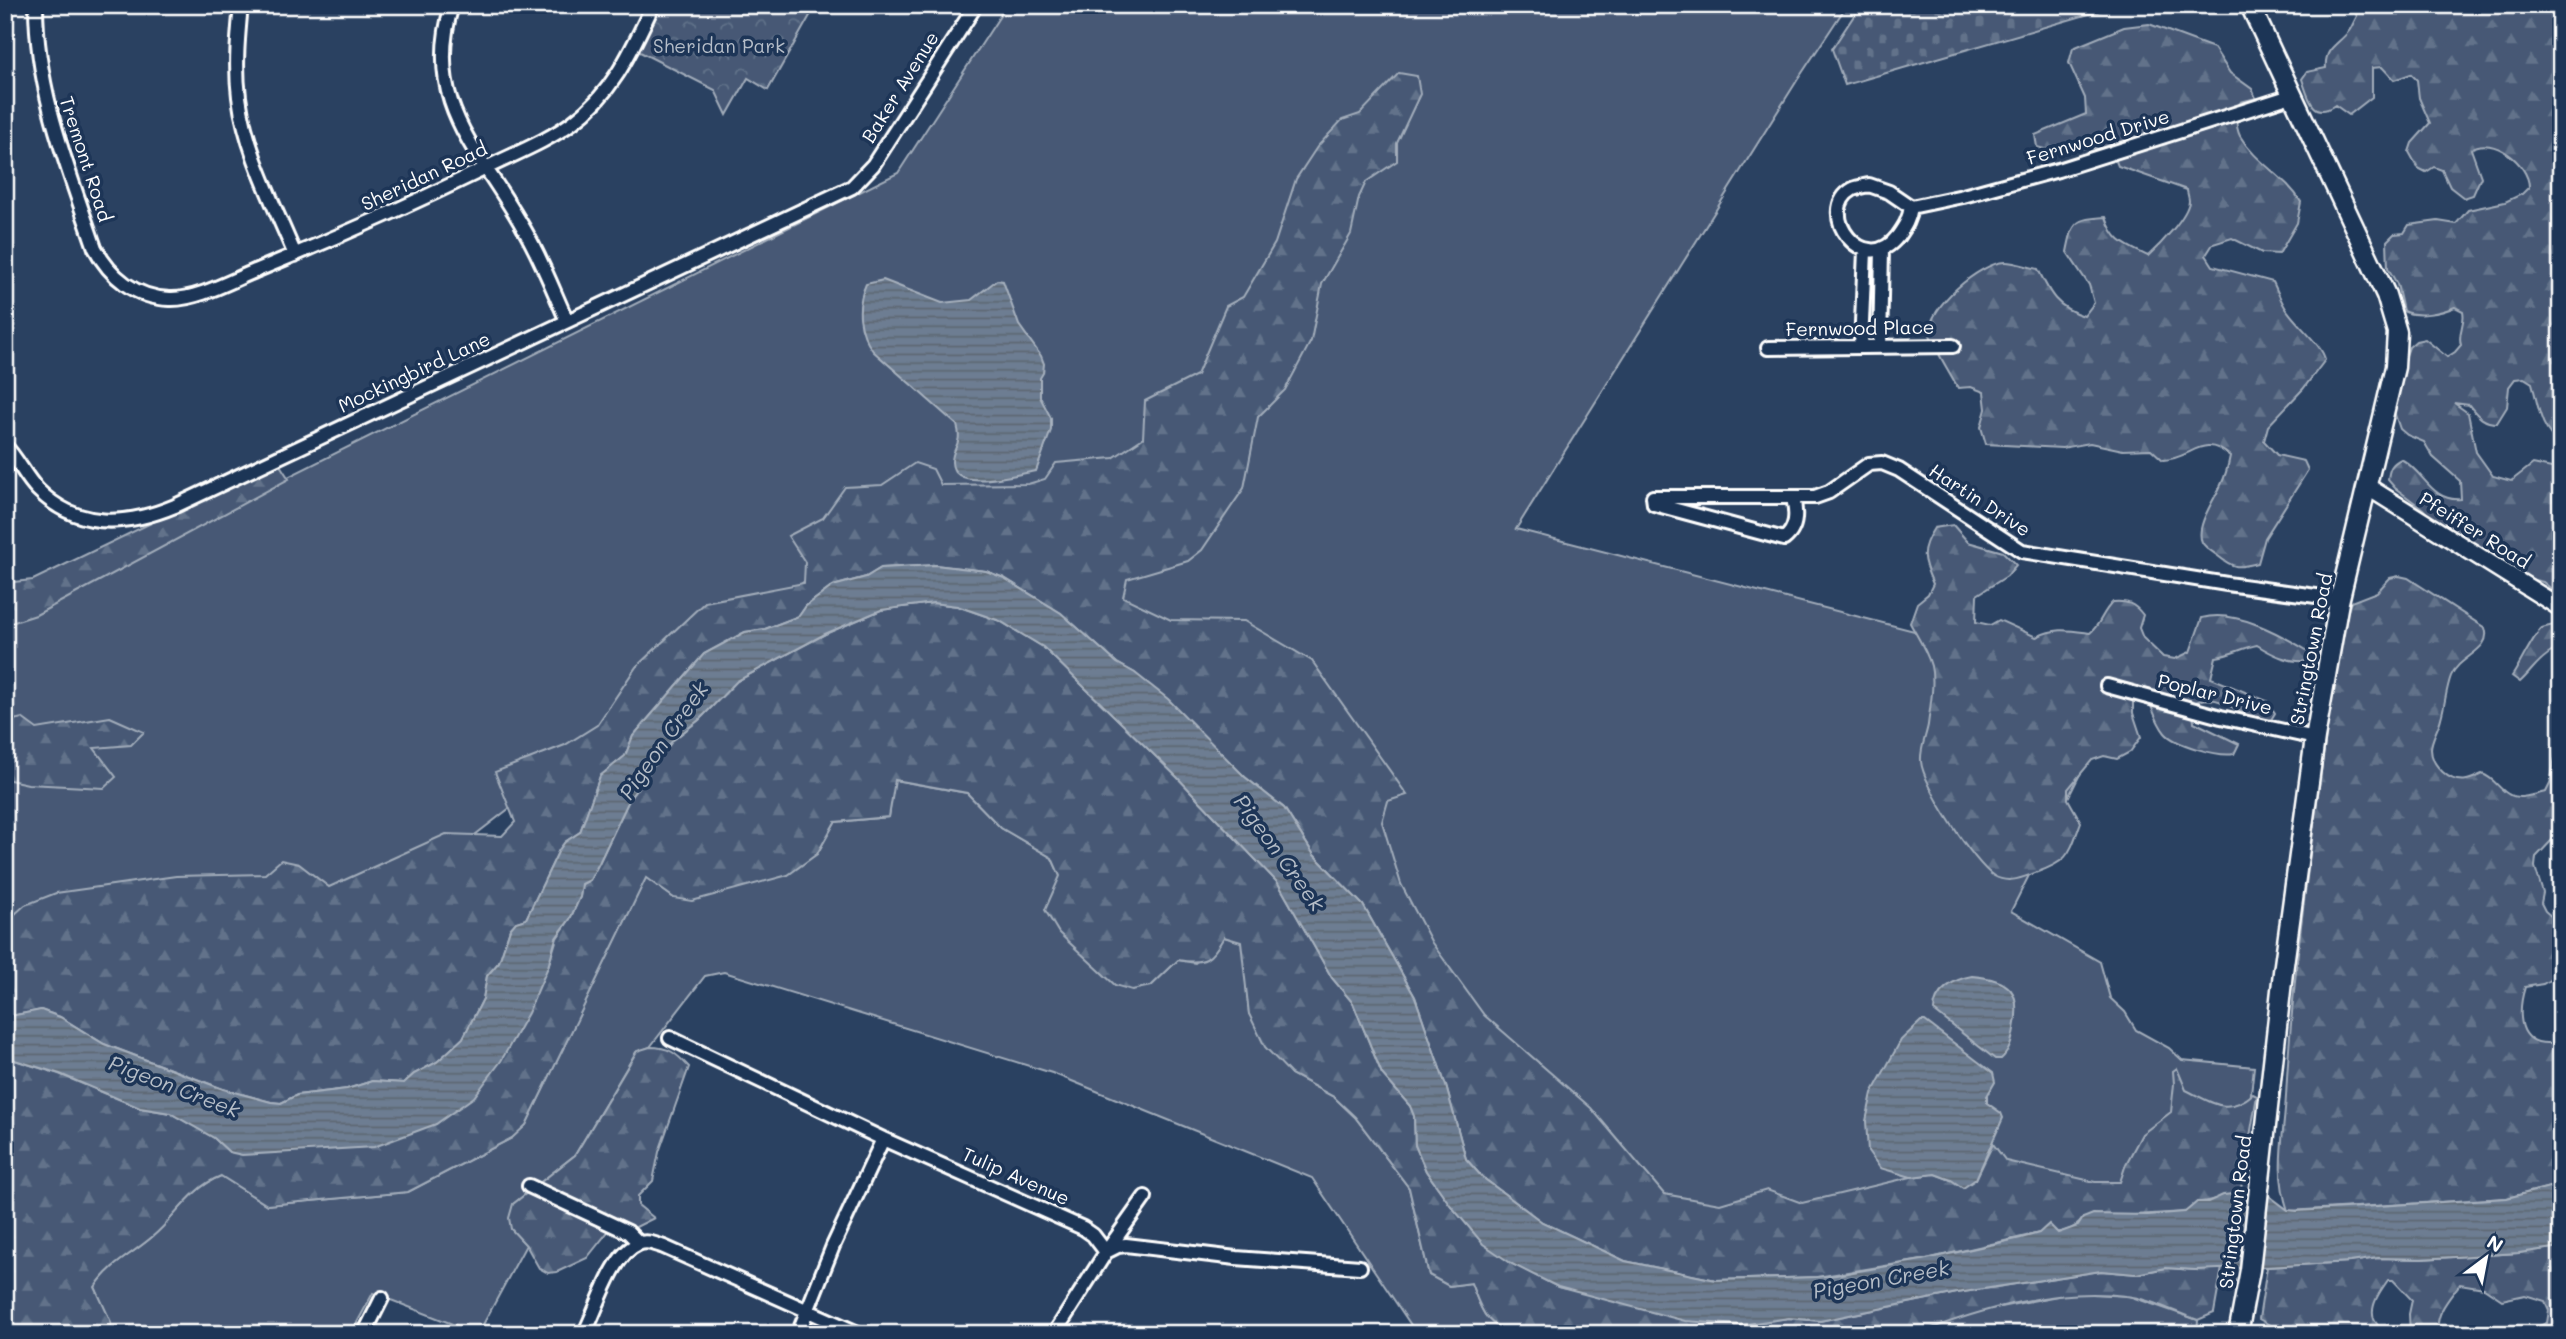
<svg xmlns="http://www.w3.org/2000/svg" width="2566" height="1339" font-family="Mali,sans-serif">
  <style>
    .grass { fill: #465975; stroke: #a2acba; stroke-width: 2 }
    .forest { fill: url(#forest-firs); stroke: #a2acba; stroke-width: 2 }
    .cemetery { fill: url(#cemetery-stones); stroke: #a2acba; stroke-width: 2 }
    .park { fill: url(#park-crowns); stroke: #a2acba; stroke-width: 2 }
    .water { fill: url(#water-rules); stroke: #a7b1be; stroke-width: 2 }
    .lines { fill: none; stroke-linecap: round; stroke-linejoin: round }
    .minor-casing { stroke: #fff; stroke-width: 18 }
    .tertiary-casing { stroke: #fff; stroke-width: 21 }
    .secondary-casing { stroke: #fff; stroke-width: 23 }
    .minor { stroke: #1d3557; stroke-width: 12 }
    .tertiary { stroke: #1d3557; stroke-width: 16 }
    .secondary { stroke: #1d3557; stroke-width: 18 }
    .labels { text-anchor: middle; stroke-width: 7; stroke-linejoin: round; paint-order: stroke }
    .park-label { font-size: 19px; fill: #b5bdc8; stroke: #1d3557 }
    .street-label { font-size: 19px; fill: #fff; stroke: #1d3557 }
    .water-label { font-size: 21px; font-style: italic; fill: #b6bec8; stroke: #1d3557 }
  </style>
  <defs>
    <pattern id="forest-firs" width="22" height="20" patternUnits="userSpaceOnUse" patternTransform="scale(1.75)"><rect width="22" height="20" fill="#465975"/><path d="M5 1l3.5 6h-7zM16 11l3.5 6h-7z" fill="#62728a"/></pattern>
    <pattern id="cemetery-stones" width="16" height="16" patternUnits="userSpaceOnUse" patternTransform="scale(1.75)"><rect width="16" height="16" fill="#465975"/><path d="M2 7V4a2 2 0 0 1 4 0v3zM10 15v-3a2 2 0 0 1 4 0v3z" fill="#62728a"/></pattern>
    <pattern id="park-crowns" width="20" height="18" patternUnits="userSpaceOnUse" patternTransform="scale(1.75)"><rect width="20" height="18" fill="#465975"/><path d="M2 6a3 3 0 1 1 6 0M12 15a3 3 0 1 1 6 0" fill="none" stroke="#62728a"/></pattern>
    <pattern id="water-rules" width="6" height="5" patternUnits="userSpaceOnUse" patternTransform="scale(1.75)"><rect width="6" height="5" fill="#6d7d92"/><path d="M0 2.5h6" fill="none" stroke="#5e6772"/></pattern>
  </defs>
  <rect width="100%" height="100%" fill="#2a4161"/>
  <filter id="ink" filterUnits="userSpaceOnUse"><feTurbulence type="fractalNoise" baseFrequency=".0143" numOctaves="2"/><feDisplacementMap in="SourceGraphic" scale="14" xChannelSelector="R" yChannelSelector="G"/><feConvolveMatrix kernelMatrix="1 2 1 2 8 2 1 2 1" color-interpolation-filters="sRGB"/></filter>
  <g filter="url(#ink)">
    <!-- grass -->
    <path class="grass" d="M1007 5H1847L1798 79 1516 529 2125 685 2011 911 2100 962 2110 998 2125 1012 2136 1030 2169 1048 2182 1060 2254 1067 2240 1189 1679 1225 841 553 393 898 5 929V612L83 579 898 173Z
      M894 780 967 793 1001 828 1052 858 1060 876 1151 986 1178 960 1195 963 1224 937 1242 942 1249 1014 1291 1074 1334 1097 1355 1117 1409 1188 1429 1275 1449 1286 1471 1283C1482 1311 1484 1325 1516 1334H1417L1312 1178 1052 1073 724 972 705 976 650 1047 636 1052 575 1155 513 1204 511 1229 526 1245 478 1334 373 1293 351 1334H111L110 1322 95 1287C111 1263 131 1255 152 1237 177 1216 190 1188 221 1176L267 1205 408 1192 512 1138 526 1125 646 877 674 898 817 854 835 822 889 817Z
      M2073 1293 2129 1296 2198 1320 2197 1334H1916L1974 1312Z"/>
    <!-- forest -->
    <path class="forest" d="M2351 5H2561V444C2540 431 2538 404 2532 383L2524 378 2515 379 2509 387 2507 407 2497 423C2483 423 2478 416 2469 405L2454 403 2468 413 2476 452 2493 476 2511 481 2533 464 2561 470V597L2543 582 2525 578 2441 529 2423 509 2395 488 2388 480C2389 469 2391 464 2401 459 2424 471 2431 502 2461 499L2460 481 2433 457 2424 442 2407 435 2400 429 2393 409 2397 382 2409 347 2416 341 2425 339 2447 357 2455 352 2461 345C2457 332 2466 324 2463 311L2455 307C2441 313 2417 318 2403 311L2397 284 2388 268 2387 241 2394 234 2404 233 2409 225 2438 221 2456 224 2468 210 2505 202 2522 194 2529 187C2529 164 2493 135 2471 149L2481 177 2473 195 2464 198 2450 187 2442 170 2434 167 2426 172 2418 168 2409 152 2412 143 2430 123 2419 98 2417 80 2411 74 2394 80 2382 67 2372 68V97L2349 115 2335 105C2312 121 2308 96 2302 79L2307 72 2326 68C2324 48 2338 45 2349 31 2352 27 2354 21 2357 16Z
      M2149 24 2214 48 2230 73 2252 89 2256 98 2241 102 2235 109C2236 117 2236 129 2240 136 2256 164 2285 175 2301 202L2297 223 2279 254 2262 253 2232 238 2213 244 2206 255 2213 266 2273 282C2277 290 2280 299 2285 307 2295 324 2323 345 2325 360L2303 389 2268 426 2264 441 2277 455 2304 461 2308 470 2265 538 2258 563C2238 568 2234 569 2218 556 2213 552 2205 548 2202 542 2195 527 2214 500 2220 487 2225 477 2228 467 2230 456 2202 432 2192 459 2163 460L2151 449 2123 450 2090 443 2062 448 1986 444 1981 427 1986 409 1984 392 1971 387 1958 388C1952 376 1932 345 1930 334 1926 308 1981 262 2005 262 2015 262 2028 267 2038 269 2050 294 2056 307 2084 316L2094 303 2089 285 2067 252C2073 222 2074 219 2106 217 2114 242 2125 245 2148 256 2159 246 2188 216 2189 201 2189 197 2187 193 2187 190L2118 166 2114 156 2104 148H2071L2055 152 2037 147 2035 135 2086 114 2085 98 2069 63 2073 48 2124 27Z
      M1399 73 1417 76 1420 94 1397 143V161L1366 182 1359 197 1351 234 1322 284 1311 341 1285 390 1258 417 1244 488 1202 550 1188 561 1127 579 1123 597 1171 620 1244 621 1312 661 1407 795 1388 801 1382 822 1401 884 1432 943 1484 1015 1591 1108 1664 1194 1720 1204 1767 1190 1802 1203 1911 1177 1935 1174 1951 1180 1976 1179 1993 1144 2006 1161 2095 1182H2120L2126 1164 2142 1134 2171 1112 2174 1084 2173 1071 2177 1068 2186 1090C2213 1103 2227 1116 2253 1094L2257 1096 2240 1194C2224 1194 2212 1202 2197 1202L2186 1212 2083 1218C2074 1233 2056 1233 2039 1233L1922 1260 1817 1277 1716 1280 1625 1261 1542 1222 1482 1177 1466 1159 1446 1086 1415 997 1363 905 1314 855 1284 808 1245 777 1135 673 1117 663 1061 613 1004 578 986 571 935 565 881 568 866 577 833 586 806 606 799 616 765 629 745 632 704 654 633 736 625 756 600 776 580 832 565 842 559 850 526 919 516 922 510 929 499 962 487 976 483 999 463 1038 437 1062 414 1074 404 1083 372 1081 347 1089 297 1095 281 1103 271 1102 223 1089 104 1044 60 1017 41 1010 5 1017V923L25 905 56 893 176 876 265 874 281 860 299 864 329 887 446 834 502 836 515 822 495 772 565 745 597 725 636 667 705 602 804 583 805 562 788 536 823 518 845 487 882 485 915 463 933 469 941 485 1028 484 1045 479 1056 463 1113 458 1143 438 1145 401 1197 375 1226 306 1243 297 1275 243 1296 179 1317 147 1342 120 1360 114Z
      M280 465 289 479 36 615 5 625V579L13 582 33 580 261 470Z
      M1953 525 1968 542 2003 552 2016 565 2007 576 1977 595 1976 622 1990 625 1999 620 2036 637C2056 627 2069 630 2090 633 2101 624 2102 612 2113 602 2127 601 2134 603 2143 615L2139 628 2143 638 2163 657 2175 659 2190 652 2202 618C2236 609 2280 634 2308 651L2309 661C2289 663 2273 655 2257 645 2242 648 2231 655 2216 657L2211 678 2267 701 2275 713 2269 723C2240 720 2220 687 2192 704L2194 722 2239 744 2234 754C2219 757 2175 745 2165 733 2156 722 2151 704 2145 692L2133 695V713L2141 737 2130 752 2117 759 2104 756 2092 760 2068 789V799L2081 822C2069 854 2070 861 2035 873 2021 878 2008 884 1994 876 1975 865 1922 784 1921 761 1920 749 1926 736 1928 725 1930 707 1935 683 1931 666 1927 651 1917 636 1910 623L1917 603 1928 594 1933 584C1922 560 1919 551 1934 528Z
      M2399 576 2408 578 2485 628C2493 650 2459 656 2451 676 2446 689 2445 705 2441 718 2439 728 2431 739 2431 749 2431 765 2450 784 2467 780 2472 779 2477 776 2482 774 2495 778 2499 790 2510 795 2519 800 2536 794 2546 792L2550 784 2557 747 2561 743V840L2554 838 2536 857 2535 867 2543 893 2541 903 2545 911 2561 925V973L2543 984 2525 987C2520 1003 2515 1035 2538 1042 2545 1044 2554 1043 2561 1042V1184L2507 1198 2288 1211C2274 1170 2284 1137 2286 1096 2294 942 2320 789 2339 637L2351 602 2377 592 2390 578Z
      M933 603 957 606 1000 621 1043 647 1177 777 1278 883 1332 978 1353 1003 1382 1074 1410 1106 1414 1116 1415 1145 1426 1171 1451 1206 1483 1243 1512 1264 1558 1287 1739 1325 1789 1318 1820 1321 1957 1293 2101 1271 2136 1274 2166 1268 2195 1270 2222 1268 2214 1313 2198 1320C2176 1313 2148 1298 2126 1296 2055 1287 1982 1309 1916 1334H1516C1484 1325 1482 1311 1471 1283L1449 1286 1429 1275 1409 1188 1355 1117 1334 1097 1291 1074 1265 1047 1249 1014 1241 942 1224 937C1211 960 1205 965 1178 960L1151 986 1132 990 1115 985 1059 933 1045 910 1060 876 1052 858 1001 828 967 793 895 780 889 817 835 822 817 854 788 875 692 901 674 898 646 878 526 1125 512 1138 408 1192 267 1205 221 1176C190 1188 177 1216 152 1237 131 1255 111 1263 95 1287L111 1322V1334H5V1057L59 1074 140 1108 170 1113 214 1138 229 1152 436 1124 452 1110 548 967 557 938 570 919 580 897 582 884 590 880 599 863 630 798 673 740 699 720 737 681 825 634 881 610Z
      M2559 624 2561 626V656L2553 651C2537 660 2533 670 2520 682L2512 676C2518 668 2536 631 2542 628 2547 626 2554 625 2559 624Z
      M110 717 144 732 131 745 94 748 116 777 104 788 28 784 5 779V722L22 718 37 729Z
      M650 1047C669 1047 676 1053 689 1067L659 1152 653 1181 638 1196V1205L654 1218 636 1227 611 1228 587 1258 557 1272 548 1273 539 1268 526 1245 511 1229 509 1218 513 1204 575 1155 637 1051Z
      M2561 1247V1334H2525C2534 1332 2538 1325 2547 1323L2549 1310 2545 1301 2525 1295 2502 1300 2484 1288 2460 1284C2448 1300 2435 1313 2438 1334H2410L2409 1314 2412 1300 2393 1280H2388C2381 1290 2369 1306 2374 1319 2376 1324 2382 1330 2385 1334H2286L2259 1319 2267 1267 2350 1262 2378 1258 2421 1259 2519 1253Z"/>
    <!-- cemetery -->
    <path class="cemetery" d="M1861 5H2120L1845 85 1832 49Z"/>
    <!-- park -->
    <path class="park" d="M661 5H816L768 90 748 78 727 115 715 90 638 51Z"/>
    <!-- water -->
    <path class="water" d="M883 280 942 303 971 300 997 280 1003 281 1019 325 1041 356 1044 364 1043 373 1040 378V397L1051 418V430L1036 471C1017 474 953 493 952 462 952 447 963 445 957 425L873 351C858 331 856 306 866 284Z
      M935 565 986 571 1004 578 1061 613 1117 663 1135 673 1168 699 1245 777 1284 808 1314 855 1363 905 1415 997 1446 1086 1466 1159 1482 1177 1542 1222 1625 1261 1716 1280 1817 1277 1836 1275 1922 1260 2021 1238 2039 1233 2049 1224 2058 1233 2078 1226 2083 1218 2093 1214 2148 1215 2185 1212 2197 1202H2208L2223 1195 2234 1194 2268 1195 2288 1210 2297 1211 2507 1198 2561 1184V1247L2519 1253 2421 1259 2378 1258 2350 1262 2267 1267 2195 1270 2166 1268 2136 1274 2101 1271 1957 1293 1820 1321 1789 1318 1739 1325 1685 1321 1558 1287 1512 1264 1483 1244 1451 1206 1426 1171 1415 1145 1414 1116 1410 1106 1382 1074 1353 1003 1332 978 1278 883 1177 777 1043 647 1000 621 957 606 933 603 881 610 825 634 737 681 699 720 673 740 630 798 599 863 590 880 582 884 580 897 570 919 556 938 548 967 528 1013 501 1061 474 1097 436 1124 374 1147 242 1155 229 1152 214 1138 170 1113 140 1108 60 1074 5 1057V1017L41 1010 60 1017 104 1044 223 1089 271 1102 281 1103 297 1095 347 1089 372 1081 404 1083 414 1074 437 1062 463 1038 483 999 487 976 499 962 510 929 516 922 526 919 559 850 565 842 580 832 600 776 625 756 633 736 704 654 745 632 765 629 799 616 806 606 833 586 866 577 881 568Z
      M1972 976C2011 979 2022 992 2014 1029 2012 1041 2010 1051 2001 1059H1995L1934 1011C1934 991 1954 979 1972 976Z
      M1921 1021H1925L1993 1073 1995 1082 1987 1096V1103L2001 1113 2003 1118 1976 1179 1963 1188 1951 1180 1935 1174 1911 1177 1880 1168 1868 1151 1866 1121 1872 1093 1901 1040Z"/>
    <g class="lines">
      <defs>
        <path id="minor" d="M36 5C36 91 68 168 95 248 110 277 136 298 170 299 198 300 234 279 260 269 336 238 410 205 484 169 514 154 546 142 573 122 614 92 632 49 653 5
          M241 5C238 36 235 66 239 97 246 152 274 204 295 255
          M452 5C422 104 480 150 524 229 541 258 553 290 567 321
          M1869 185 1889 192 1911 207C1909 220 1905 226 1898 236 1864 280 1814 211 1853 189 1858 187 1865 186 1869 185Z
          M1911 207 1963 196 2058 170 2294 95
          M1861 346 1865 250
          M1880 346 1882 249
          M1768 348 1953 346
          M5 446C18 459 25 477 38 490 78 530 127 526 175 506L852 187 873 165 976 5
          M1653 497H1815L1829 492 1869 464 1882 463 1899 470 2022 551 2227 584 2316 596 2339 602
          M1653 497 1654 504 1784 539C1797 529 1797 514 1793 498
          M2107 686 2221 717 2315 738
          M670 1038 883 1139 1083 1228 1093 1235 1106 1252 1118 1246 1126 1245 1236 1258 1360 1267
          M529 1186 628 1232 639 1243
          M364 1334 382 1298
          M584 1334C597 1310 612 1254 638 1244 647 1240 655 1244 664 1247L860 1334
          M798 1334 833 1246 883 1139
          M1054 1334 1106 1252 1145 1197"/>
        <path id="tertiary" d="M2368 487 2561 608"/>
        <path id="secondary" d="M2238 1334 2250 1270 2283 972 2315 738 2339 602 2395 367 2397 332 2386 295 2250 5"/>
      </defs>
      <!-- minor casing -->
      <use href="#minor" class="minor-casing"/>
      <!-- tertiary casing -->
      <use href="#tertiary" class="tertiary-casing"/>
      <!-- secondary casing -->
      <use href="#secondary" class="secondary-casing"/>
      <!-- minor -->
      <use href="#minor" class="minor"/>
      <!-- tertiary -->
      <use href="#tertiary" class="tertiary"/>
      <!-- secondary -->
      <use href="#secondary" class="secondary"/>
    </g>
  </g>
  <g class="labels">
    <!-- park labels -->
    <g class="park-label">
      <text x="719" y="53">Sheridan Park</text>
    </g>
    <!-- street labels -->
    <g class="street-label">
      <text transform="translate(900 87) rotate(-58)" y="7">Baker Avenue</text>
      <text transform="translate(2098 137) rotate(-17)" y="7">Fernwood Drive</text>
      <text transform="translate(86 159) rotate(72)" y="7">Tremont Road</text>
      <text transform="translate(424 176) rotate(-25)" y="7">Sheridan Road</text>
      <text transform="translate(1860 328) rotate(-1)" y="7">Fernwood Place</text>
      <text transform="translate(414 372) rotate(-25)" y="7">Mockingbird Lane</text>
      <text transform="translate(1980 500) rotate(33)" y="7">Hartin Drive</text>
      <text transform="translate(2475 530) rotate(32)" y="7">Pfeiffer Road</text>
      <text transform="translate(2311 649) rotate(-79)" y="7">Stringtown Road</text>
      <text transform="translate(2215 694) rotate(14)" y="7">Poplar Drive</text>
      <text transform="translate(1016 1176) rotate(24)" y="7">Tulip Avenue</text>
      <text transform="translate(2235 1212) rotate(-83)" y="7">Stringtown Road</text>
    </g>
    <!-- water labels -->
    <g class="water-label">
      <text transform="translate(664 741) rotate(-55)" y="7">Pigeon Creek</text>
      <text transform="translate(1279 853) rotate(54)" y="7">Pigeon Creek</text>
      <text transform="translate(174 1087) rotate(21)" y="7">Pigeon Creek</text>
      <text transform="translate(1881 1280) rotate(-10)" y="7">Pigeon Creek</text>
    </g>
  </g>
  <!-- margin -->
  <rect width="2566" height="1339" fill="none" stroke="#1d3557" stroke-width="28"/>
  <rect x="14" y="14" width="2538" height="1311" fill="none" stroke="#fff" stroke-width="2.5" filter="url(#ink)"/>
  <!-- north arrow -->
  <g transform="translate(2486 1258) rotate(32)" stroke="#1d3557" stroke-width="5" paint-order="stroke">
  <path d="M0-5L12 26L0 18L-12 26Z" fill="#ffffff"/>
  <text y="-10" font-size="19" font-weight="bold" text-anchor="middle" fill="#ffffff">N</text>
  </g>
</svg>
